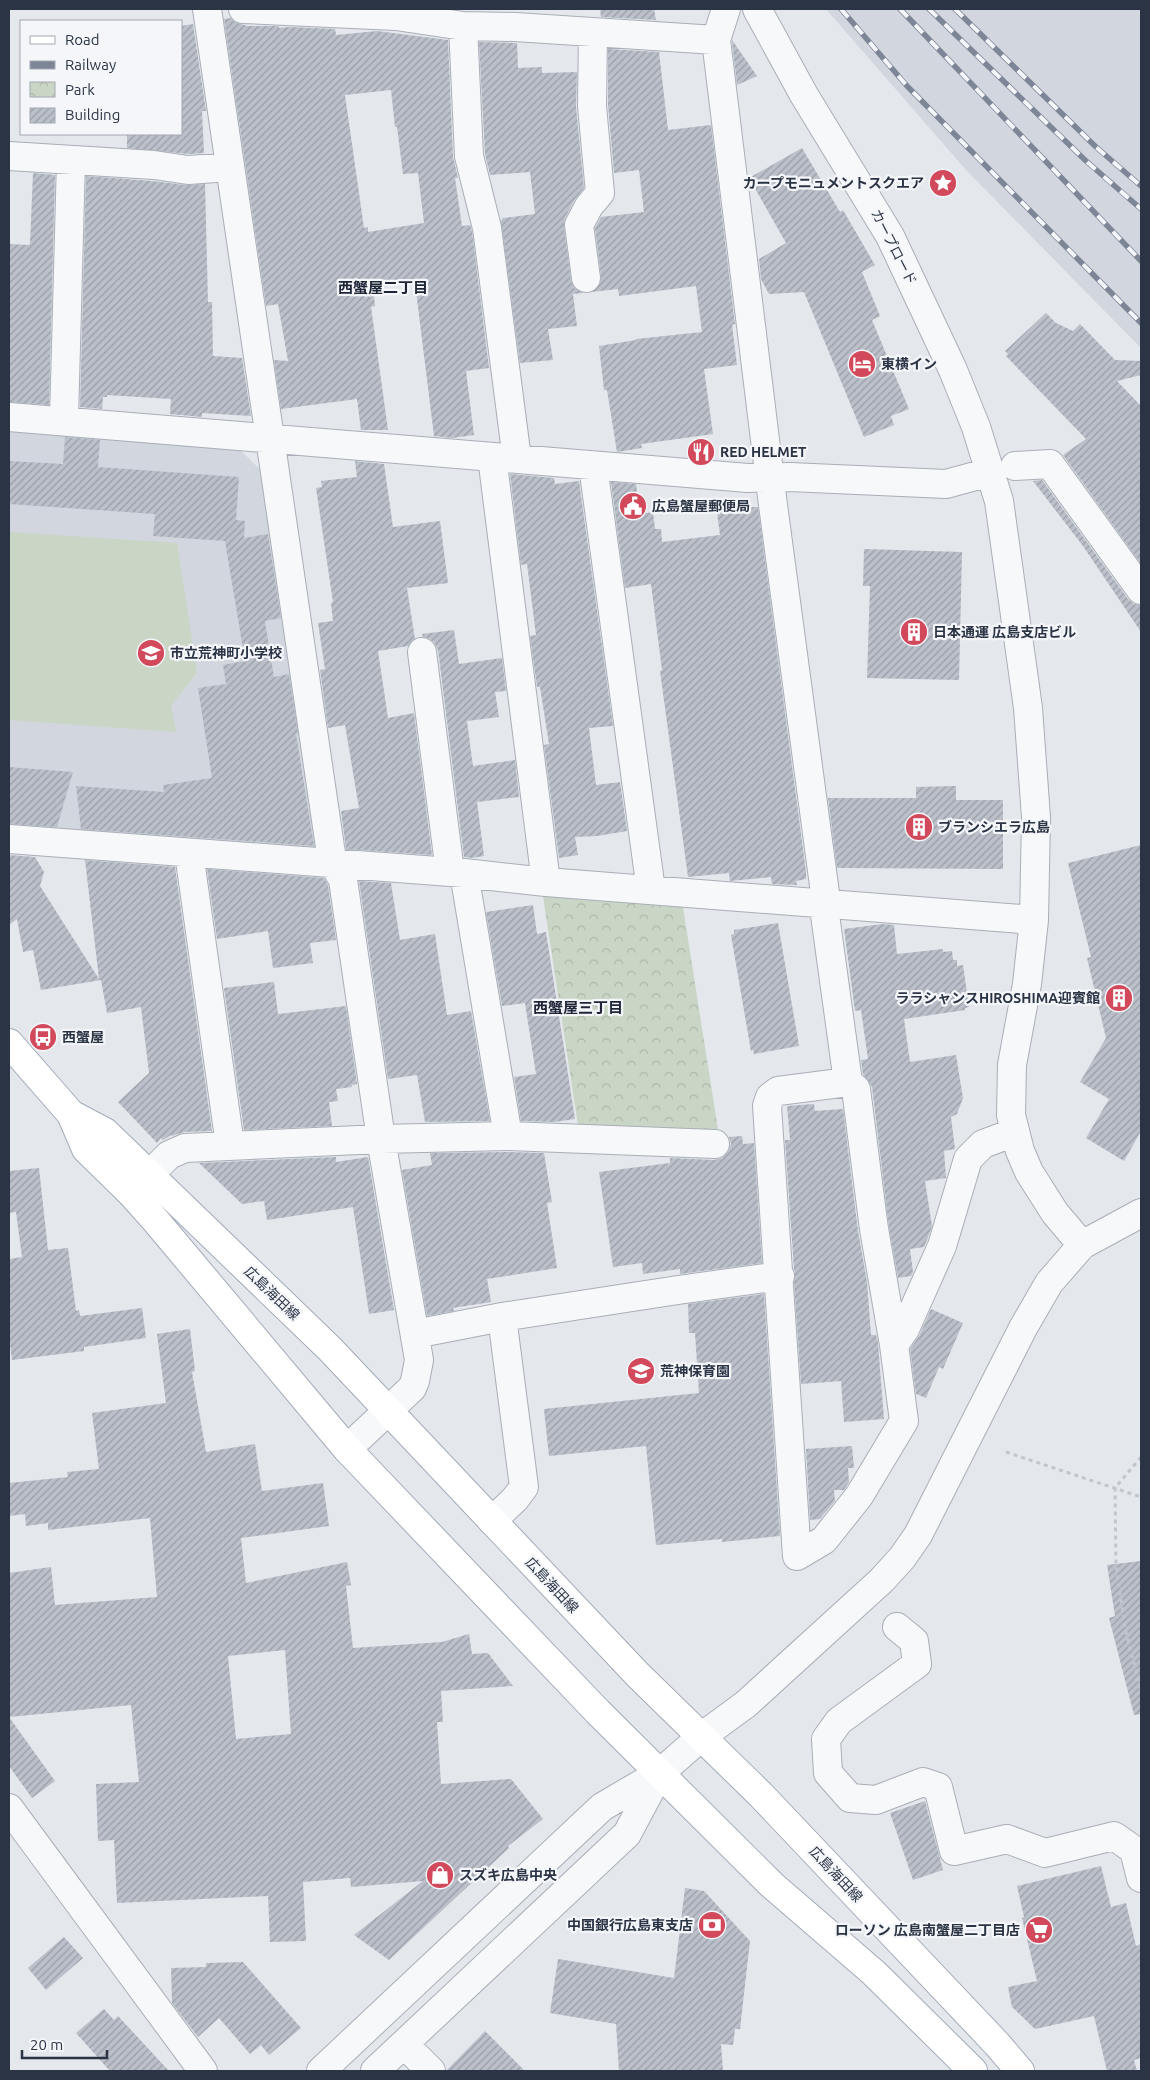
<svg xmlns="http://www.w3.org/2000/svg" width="1150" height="2080" font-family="Ubuntu,'Noto Sans JP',sans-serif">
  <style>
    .built { fill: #d2d6de }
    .green { fill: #c9d6c5 }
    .park { fill: url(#park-crowns) }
    .building { fill: url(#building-hatch); fill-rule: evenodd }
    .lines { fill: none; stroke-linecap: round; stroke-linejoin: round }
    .minor-casing { stroke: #a9aeb7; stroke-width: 30 }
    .major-casing { stroke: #a3abb8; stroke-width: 30 }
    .path { stroke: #c2c5cb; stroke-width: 3; stroke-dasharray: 4 4; stroke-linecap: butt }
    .minor { stroke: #f7f8fa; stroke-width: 28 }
    .major { stroke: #fff; stroke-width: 28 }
    .rail-casing { stroke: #7d8696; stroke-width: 5.5 }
    .rail { stroke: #f4f6f9; stroke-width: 4; stroke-dasharray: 11; stroke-linecap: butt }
    .labels { text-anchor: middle; stroke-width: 4.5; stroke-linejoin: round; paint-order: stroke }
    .poi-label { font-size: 14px; font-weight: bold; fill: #2b3445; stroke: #f4f6f9; text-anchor: start }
    .street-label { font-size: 14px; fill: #2b3445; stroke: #f4f6f9 }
    .neighbourhood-label { font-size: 15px; font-weight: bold; fill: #1d2536; stroke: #f4f6f9 }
  </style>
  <defs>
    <pattern id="park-crowns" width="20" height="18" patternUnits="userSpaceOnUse" patternTransform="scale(1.25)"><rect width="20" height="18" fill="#c9d6c5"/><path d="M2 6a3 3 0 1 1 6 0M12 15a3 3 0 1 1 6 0" fill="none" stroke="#adb8ab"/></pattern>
    <pattern id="building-hatch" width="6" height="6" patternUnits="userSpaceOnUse" patternTransform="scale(1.25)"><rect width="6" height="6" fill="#bbc0ca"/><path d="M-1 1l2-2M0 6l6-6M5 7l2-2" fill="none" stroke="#989da6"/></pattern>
  </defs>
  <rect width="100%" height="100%" fill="#e4e7ec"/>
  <!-- built -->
  <path class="built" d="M826 9H1141V348L966 170Z
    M9 432 238 448 267 476 323 847 314 854 9 831Z"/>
  <!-- green -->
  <path class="green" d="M9 532 177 543 197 673 171 705 176 732 9 720Z"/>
  <!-- park -->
  <path class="park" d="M542 890 682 901 719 1136 579 1132Z"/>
  <!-- building -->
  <path class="building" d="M600 9H654L656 20 601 17Z
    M231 18 235 22 247 26H279V28L290 27 335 29 336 35 377 31 448 40 453 157 458 178H455L462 226 470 225 472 231 489 368 466 371 474 435 452 438 434 436 415 283 373 288 375 306 371 307 388 430H361L357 399 281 409 274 360 288 361 278 304 266 306 224 19ZM391 90 395 127H397L403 174 418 173 424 223 368 232V227L364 228 345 95Z
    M193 24 206 111H202L204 153 189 154 127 148V134H181V26Z
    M732 40 757 76 737 85 732 42Z
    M479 42 517 43 518 68 542 67V73L577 72 576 107 584 188 575 199 565 218 564 227 571 281 574 288 583 293 573 294 577 326 548 329 553 360 520 363 501 221 503 218 535 214 530 172 490 175 485 154Z
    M608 49 659 52 668 130 711 125 735 324 732 325 737 365 704 369 713 434 641 444 642 448 617 452 607 390H604L599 346 636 340V339L702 332 696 286 619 296 618 289 592 292 600 284 601 276 595 228 601 217 644 212 639 170 614 173 608 105Z
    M802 148 840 212 843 210 875 265 862 272 880 316 872 320 909 409 891 416 894 425 864 437 804 292 769 294 761 279 759 259 786 243 749 178Z
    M33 173 55 175 49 405 9 402V244L28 245 30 244Z
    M86 176 152 181 186 185 205 184 208 302H212L213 356 242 358 251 416 202 413V417L170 414 171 399 107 395V397H103L102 409 80 407Z
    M1046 313 1056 323 1073 331 1080 324 1115 360 1141 361V375L1117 381 1141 406V564L1063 455 1086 439 1006 356 1008 354 1005 351Z
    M65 437 100 440 98 467 239 477 236 520 245 521 244 538 268 534 281 618 265 621 266 628 274 677 289 674 298 733 296 734 314 846 81 829 76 786 164 792 163 785 212 778 198 688 226 684 223 665 245 661 225 541 153 536 155 514 9 504V461L63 464Z
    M355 461 384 464 393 527 440 521 448 583 407 588 415 639 408 646 378 651 388 718 414 713 432 855 346 849 341 811 359 808 345 725 328 728 320 670 325 669 318 623 333 621 331 603 333 602 316 488 322 487 321 481 357 477Z
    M510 474 554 478 555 484 579 481 613 726 589 728 596 785 620 782 627 831 597 836 575 837 578 855 559 858 544 745 549 744 540 687H537L530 636 536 635 527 564 521 565Z
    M1042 480 1128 599 1134 604 1141 605V632L1083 546 1033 481Z
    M611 482 636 484 640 514 653 512 655 529H661L662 542 720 535 716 506H719V502H744V507H758L806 872V879L796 881 797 885 772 884 771 877 730 881 729 873 688 877 660 671 662 670 651 584 625 588Z
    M864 549 962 552 959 680 867 678 870 586H863Z
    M454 630 459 664 502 658 506 691 495 692 499 717 467 721 473 766 515 760 519 797 477 802 484 856 472 858 464 857 438 650 434 642 428 638 423 637 422 634Z
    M9 767 73 772 57 827 9 824Z
    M956 786V800H1003V869L837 868 828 798H916V787Z
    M1141 845V1131L1124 1161 1086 1138 1109 1099 1080 1082 1106 1038 1087 958 1091 957 1068 863Z
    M9 855 35 857 44 872 40 886 99 979 85 860 175 867 212 1131 184 1132 172 1136 171 1135 163 1140 161 1138 157 1143 118 1102 149 1073 141 1007 107 1013 101 980 41 990 33 950 23 952 17 919 9 925Z
    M207 869 324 878 328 885 336 940 310 943 313 963 273 968 268 931 217 939Z
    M359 881 391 883 400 940 435 934 447 1015 471 1011 490 1121 425 1122 417 1075 388 1079Z
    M533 905 537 934 546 932 575 1119 554 1122 521 1121 514 1077 536 1074 525 1003 502 1006 486 912Z
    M778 923 799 1046 754 1054 753 1050 751 1051 731 935 734 934V930Z
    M883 924 894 925 897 954 943 949V952L952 951 953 960H957V966L963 965 969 1007 965 1008V1010L904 1019 910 1062 956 1055 963 1098 957 1114 951 1117 955 1149 944 1151 946 1178 925 1181 932 1226 927 1240 924 1247 910 1249 913 1272 911 1276 898 1278 889 1227 872 1087 863 1074 861 1060 868 1059 861 1010 855 1011 844 929Z
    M274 982 278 1014 346 1006 357 1084 352 1085V1087L336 1089 338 1101 329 1102 332 1126 244 1130 224 988Z
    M814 1104 815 1111 843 1109 858 1231 867 1282 871 1335H876L878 1343 884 1419 844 1422 841 1381 801 1384 794 1282 795 1274 794 1269 785 1140H790L787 1106Z
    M742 1136 743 1144 754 1143 762 1263 680 1274V1269L643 1274 642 1263 613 1267 599 1172 670 1163V1158L714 1160 722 1158 728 1152 731 1144 729 1137Z
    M508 1152 544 1153 552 1202 547 1203 557 1268 487 1279 491 1302 453 1308 454 1311 427 1316 402 1170 432 1165 430 1153Z
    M336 1157V1162L368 1157 394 1310 369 1314 353 1207 267 1220 264 1201 242 1204 199 1163Z
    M39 1168 48 1250 68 1248 76 1311 79 1310 80 1316 142 1308 146 1338 84 1347V1351L12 1360 9 1336V1259L22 1257 16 1212 9 1213V1171Z
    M764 1294 780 1536 722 1542V1539L656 1545 646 1446 549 1456 544 1409 699 1393 695 1333H689L688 1304Z
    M931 1309 963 1323 943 1369 939 1367 926 1398 916 1394 910 1349 919 1336Z
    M190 1329 195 1371 192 1372 206 1452 255 1444 262 1491 323 1483 329 1526 241 1538 246 1583 347 1562 351 1585 346 1586 353 1648 442 1642 469 1634 472 1654 488 1653 513 1686 441 1691 443 1722H437L441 1784 511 1779 543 1819 508 1846 509 1848 389 1960 354 1935 423 1881 351 1887 350 1878 303 1882 306 1941 270 1942 268 1896 117 1903 114 1840 98 1841 96 1784 139 1782 131 1705 9 1717V1573L51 1567 55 1605 157 1597 150 1518 48 1530V1523L26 1526 25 1514 9 1516V1483L68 1477 67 1472 99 1469 92 1413 166 1403 157 1334ZM285 1650 291 1734 236 1739 228 1656Z
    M852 1446 854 1468H848L849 1482 844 1490H834L835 1501 820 1519 810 1520 806 1449Z
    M1141 1561V1714L1134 1715 1109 1618 1115 1616 1107 1565Z
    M9 1717 55 1781 32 1798 9 1766Z
    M925 1801 943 1870 913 1880 890 1813Z
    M1101 1866 1111 1907 1126 1903 1136 1946 1141 1944V2058L1134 2060 1137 2071H1107L1094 2016 1035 2029 1012 2007 1008 1987 1037 1981 1022 1918 1024 1917 1017 1886Z
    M685 1888 704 1891 750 1941 740 2029H735L733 2045 721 2044 723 2071H619L616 2024 550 2013 558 1959 674 1978Z
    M64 1937 83 1958 46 1990 28 1968Z
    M243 1962 301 2028 269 2055 261 2045 250 2054 219 2018 198 2037 172 2003 171 1968 206 1967V1963Z
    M104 2009 114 2020 118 2016 169 2071H110L76 2033Z
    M485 2031 525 2071H446Z"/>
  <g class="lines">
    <defs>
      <path id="minor" d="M207 9 330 847 333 863 343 880 381 1139 419 1360 415 1381 412 1388 347 1449
        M243 9 396 16 463 26 515 27 716 40
        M726 9 716 40 773 505 825 893V915L848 1082 856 1089 874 1229 894 1345 904 1421 859 1496 824 1540 797 1556 767 1106 770 1097 778 1091 848 1082
        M757 9 804 95 890 236 953 370 976 427 999 501 1028 708 1036 817 1034 920 1027 984 1012 1065 1011 1115 1020 1151 1029 1172 1055 1213 1082 1245
        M463 26 469 156 487 228 517 459
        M9 156 154 165 188 170 230 167
        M586 278 579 225 589 206 600 193 592 106 593 32
        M9 417 748 478 790 477 946 484 990 472
        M64 420 71 160
        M492 457 546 882
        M593 466 651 890
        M1015 466 1050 464 1141 590
        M422 652 450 872
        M9 839 464 873 546 882 1034 920
        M189 853 230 1145
        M464 873 508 1136
        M132 1192 169 1155 185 1148 381 1139 508 1136 715 1144
        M415 1334 502 1317
        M894 1345 905 1329 942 1246 968 1159 983 1144 1015 1132
        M492 1521 515 1499 524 1487 502 1317 678 1290 780 1276
        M897 1627 914 1641 917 1664 839 1721 826 1739 828 1773 850 1798 876 1800 923 1782 938 1787 954 1851 1007 1839 1045 1853 1114 1836 1134 1850 1141 1878
        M9 1808 203 2071
        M404 2044 431 2071
        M321 2071 602 1807 660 1773 701 1737 746 1704 882 1580 902 1558 918 1535 1023 1328 1049 1283 1082 1245 1141 1213
        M375 2071 627 1834 659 1774"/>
      <path id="major" d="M9 1043 71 1114 105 1132 330 1349 638 1675 761 1795 997 2044 1020 2071
        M71 1114 86 1149 131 1193 156 1221 347 1449 598 1712 772 1885 874 1973 973 2071"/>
    </defs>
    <!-- minor casing -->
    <use href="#minor" class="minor-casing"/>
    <!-- major casing -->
    <use href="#major" class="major-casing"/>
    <!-- path -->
    <path class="path" d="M1006 1452 1141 1497
      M1141 1457 1115 1488 1116 1564 1125 1628 1141 1690"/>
    <!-- minor -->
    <use href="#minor" class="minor"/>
    <!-- major -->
    <use href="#major" class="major"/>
    <defs>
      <path id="rail" d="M841 9 907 86 1141 323
        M900 9 1141 261
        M929 9 1085 160 1141 209
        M955 9 1096 147 1141 186"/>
    </defs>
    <!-- rail casing -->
    <use href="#rail" class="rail-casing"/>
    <!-- rail -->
    <use href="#rail" class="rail"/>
  </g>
  <!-- icons -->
  <defs>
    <symbol id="sight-disc" viewBox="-11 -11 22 22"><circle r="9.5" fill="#d1495b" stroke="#f4f6f9"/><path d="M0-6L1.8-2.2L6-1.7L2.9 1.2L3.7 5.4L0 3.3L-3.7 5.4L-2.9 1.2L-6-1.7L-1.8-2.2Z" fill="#fff"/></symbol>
    <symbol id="hotel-disc" viewBox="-11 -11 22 22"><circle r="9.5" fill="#d1495b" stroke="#f4f6f9"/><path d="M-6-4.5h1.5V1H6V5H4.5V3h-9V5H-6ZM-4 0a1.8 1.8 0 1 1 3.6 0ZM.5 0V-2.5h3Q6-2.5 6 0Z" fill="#fff"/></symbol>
    <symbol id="restaurant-disc" viewBox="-11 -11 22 22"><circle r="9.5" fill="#d1495b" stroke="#f4f6f9"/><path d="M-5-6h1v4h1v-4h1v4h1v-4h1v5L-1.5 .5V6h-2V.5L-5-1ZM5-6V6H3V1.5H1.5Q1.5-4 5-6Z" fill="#fff"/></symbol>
    <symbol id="civic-disc" viewBox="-11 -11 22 22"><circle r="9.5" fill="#d1495b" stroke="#f4f6f9"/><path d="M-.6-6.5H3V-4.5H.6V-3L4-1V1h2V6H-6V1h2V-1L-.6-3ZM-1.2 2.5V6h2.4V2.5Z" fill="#fff"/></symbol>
    <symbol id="building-disc" viewBox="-11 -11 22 22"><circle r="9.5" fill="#d1495b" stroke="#f4f6f9"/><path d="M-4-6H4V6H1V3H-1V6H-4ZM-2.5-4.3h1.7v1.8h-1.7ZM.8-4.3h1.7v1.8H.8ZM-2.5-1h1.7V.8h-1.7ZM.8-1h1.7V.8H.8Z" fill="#fff"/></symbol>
    <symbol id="school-disc" viewBox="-11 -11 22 22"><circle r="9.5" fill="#d1495b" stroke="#f4f6f9"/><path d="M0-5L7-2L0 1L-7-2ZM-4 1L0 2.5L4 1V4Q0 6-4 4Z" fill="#fff"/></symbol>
    <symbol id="bus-disc" viewBox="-11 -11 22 22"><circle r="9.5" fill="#d1495b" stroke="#f4f6f9"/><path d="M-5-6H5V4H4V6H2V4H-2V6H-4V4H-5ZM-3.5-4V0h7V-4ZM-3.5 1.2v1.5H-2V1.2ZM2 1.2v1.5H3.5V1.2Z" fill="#fff"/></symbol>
    <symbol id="shop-disc" viewBox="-11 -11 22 22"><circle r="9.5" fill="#d1495b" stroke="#f4f6f9"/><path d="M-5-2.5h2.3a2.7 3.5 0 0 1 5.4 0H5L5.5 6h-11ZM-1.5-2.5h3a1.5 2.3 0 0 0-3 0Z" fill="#fff"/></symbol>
    <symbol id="bank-disc" viewBox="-11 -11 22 22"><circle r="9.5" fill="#d1495b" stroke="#f4f6f9"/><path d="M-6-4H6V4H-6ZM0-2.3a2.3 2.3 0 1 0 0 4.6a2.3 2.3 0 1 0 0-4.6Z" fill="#fff"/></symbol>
    <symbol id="supermarket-disc" viewBox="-11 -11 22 22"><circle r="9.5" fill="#d1495b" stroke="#f4f6f9"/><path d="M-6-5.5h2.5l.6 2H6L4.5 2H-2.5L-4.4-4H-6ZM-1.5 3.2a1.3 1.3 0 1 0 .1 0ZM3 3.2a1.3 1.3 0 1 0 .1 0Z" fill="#fff"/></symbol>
  </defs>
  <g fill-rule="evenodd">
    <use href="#sight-disc" x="927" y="167" width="32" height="32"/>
    <use href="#hotel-disc" x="846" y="348" width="32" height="32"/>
    <use href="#restaurant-disc" x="685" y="436" width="32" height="32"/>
    <use href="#civic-disc" x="617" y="490" width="32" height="32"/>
    <use href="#building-disc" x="898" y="616" width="32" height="32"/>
    <use href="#school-disc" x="135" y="637" width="32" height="32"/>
    <use href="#building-disc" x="903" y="811" width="32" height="32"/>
    <use href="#building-disc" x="1103" y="982" width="32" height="32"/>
    <use href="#bus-disc" x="27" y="1021" width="32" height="32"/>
    <use href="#school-disc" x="625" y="1355" width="32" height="32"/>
    <use href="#shop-disc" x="424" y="1859" width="32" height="32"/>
    <use href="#bank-disc" x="696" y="1909" width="32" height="32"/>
    <use href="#supermarket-disc" x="1023" y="1914" width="32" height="32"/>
  </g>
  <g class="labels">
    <!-- poi labels -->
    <g class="poi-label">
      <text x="924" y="188" text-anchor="end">カープモニュメントスクエア</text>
      <text x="881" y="369">東横イン</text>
      <text x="720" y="457">RED HELMET</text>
      <text x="652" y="511">広島蟹屋郵便局</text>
      <text x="933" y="637">日本通運 広島支店ビル</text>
      <text x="170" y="658">市立荒神町小学校</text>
      <text x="938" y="832">ブランシエラ広島</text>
      <text x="1100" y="1003" text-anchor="end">ララシャンスHIROSHIMA迎賓館</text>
      <text x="62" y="1042">西蟹屋</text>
      <text x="660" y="1376">荒神保育園</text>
      <text x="459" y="1880">スズキ広島中央</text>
      <text x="693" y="1930" text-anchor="end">中国銀行広島東支店</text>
      <text x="1020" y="1935" text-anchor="end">ローソン 広島南蟹屋二丁目店</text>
    </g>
    <!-- street labels -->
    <g class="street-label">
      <text transform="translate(894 247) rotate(63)" y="5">カープロード</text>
      <text transform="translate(272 1293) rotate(44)" y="5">広島海田線</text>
      <text transform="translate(552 1585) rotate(47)" y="5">広島海田線</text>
      <text transform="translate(836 1874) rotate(47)" y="5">広島海田線</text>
    </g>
    <!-- neighbourhood labels -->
    <g class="neighbourhood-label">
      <text x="383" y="293">西蟹屋二丁目</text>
      <text x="578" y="1013">西蟹屋三丁目</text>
    </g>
  </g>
  <!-- border -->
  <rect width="1150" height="2080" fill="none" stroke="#2b3445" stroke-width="20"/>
  <!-- legend -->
  <rect x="20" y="20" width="162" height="115" fill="#f4f6f9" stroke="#a4a8b1"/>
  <rect x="30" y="36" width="25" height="8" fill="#ffffff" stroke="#a4a8b1"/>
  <text x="65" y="45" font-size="15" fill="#2b3445">Road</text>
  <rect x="30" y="61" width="25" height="8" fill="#7d8696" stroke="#a4a8b1"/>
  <text x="65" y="70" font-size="15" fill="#2b3445">Railway</text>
  <rect x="30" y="82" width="25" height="15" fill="url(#park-crowns)" stroke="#a4a8b1"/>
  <text x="65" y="95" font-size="15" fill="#2b3445">Park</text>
  <rect x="30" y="108" width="25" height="15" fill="url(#building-hatch)" stroke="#a4a8b1"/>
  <text x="65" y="120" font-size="15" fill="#2b3445">Building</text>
  <!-- scale -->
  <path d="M22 2050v8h85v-8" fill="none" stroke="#2b3445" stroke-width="2.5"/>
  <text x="30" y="2050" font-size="15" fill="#2b3445" stroke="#f4f6f9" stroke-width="4" paint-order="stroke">20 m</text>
</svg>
